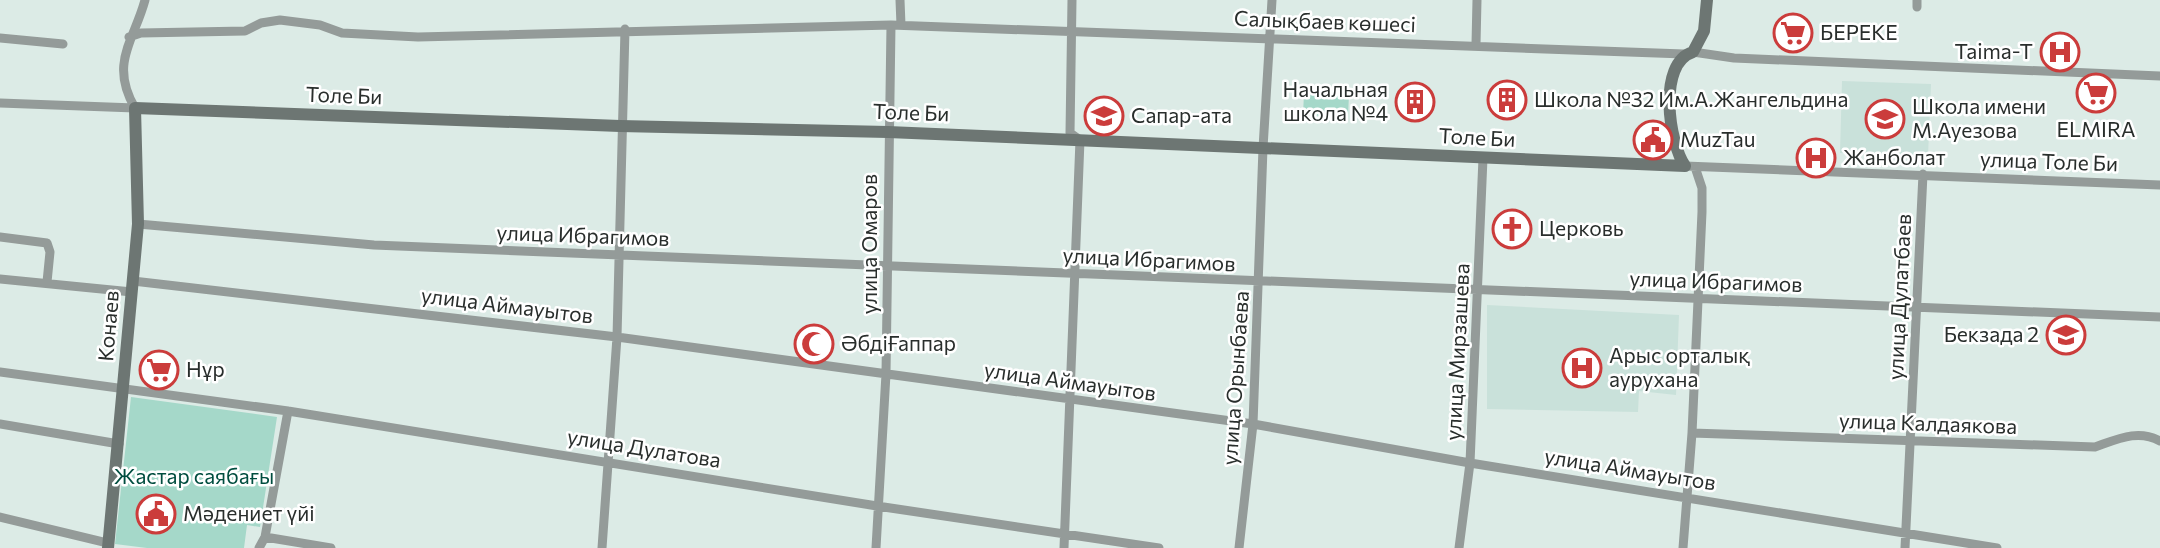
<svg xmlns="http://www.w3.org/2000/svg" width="2160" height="548" font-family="Commissioner,sans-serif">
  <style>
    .built { fill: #c9e1da }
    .green { fill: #a5d8c9 }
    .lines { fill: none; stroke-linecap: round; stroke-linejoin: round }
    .street { stroke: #949b99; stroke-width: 9 }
    .secondary { stroke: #6d7673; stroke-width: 12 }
    .labels { text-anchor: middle; stroke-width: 5; stroke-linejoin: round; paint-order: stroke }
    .street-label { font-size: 21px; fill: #292e2c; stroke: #fff }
    .poi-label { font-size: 21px; fill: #292e2c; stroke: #fff; text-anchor: start }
    .park-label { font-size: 21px; fill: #004d3f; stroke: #fff }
  </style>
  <rect width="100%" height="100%" fill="#dcebe6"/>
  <!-- built -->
  <path class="built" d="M1842 81 1931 84 1928 156 1840 153Z
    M1487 305 1679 315 1676 395 1639 391 1638 412 1487 409Z"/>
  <!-- green -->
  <path class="green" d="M1304 93 1349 94 1348 117 1303 115Z
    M131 397 277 417 260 527 247 525 244 548H147L115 544Z"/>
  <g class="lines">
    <!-- street -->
    <path class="street" d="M900 0 901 25
      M1917 7V0
      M129 37 141 33 245 31 261 23 280 20 320 25 342 33 418 37 891 25 1684 54
      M0 38 63 44
      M1476 44 1477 0
      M1693 52 1734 58 2160 76
      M0 103 135 108
      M135 108C109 63 134 41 145 0
      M1685 166 2160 185
      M138 224 374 245 2160 317
      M0 237 47 243 50 252 47 282
      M0 279 132 292
      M133 281 617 337 1253 424 1470 463 1997 548
      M0 372 288 411 877 506 1159 548
      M0 424 119 444
      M1692 433 2095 447C2118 439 2138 429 2160 441
      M0 517 108 543
      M265 537 331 548
      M259 548 265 537 288 411
      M602 548 617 337 625 29
      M876 548 886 374 891 25
      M1064 548 1080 140 1070 133 1072 0
      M1239 548 1253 424 1263 148 1272 0
      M1459 548 1470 463 1483 158
      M1683 548 1692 433 1702 212V188L1695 167
      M1905 548 1923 174"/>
    <!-- secondary -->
    <path class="secondary" d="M1685 166C1669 143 1657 63 1693 52L1704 31 1707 0
      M108 548 138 224 135 108 620 126 888 132 1685 166"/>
  </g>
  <!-- icons -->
  <defs>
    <symbol id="supermarket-ring" viewBox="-11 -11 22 22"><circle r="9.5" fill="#fff" stroke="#cb3c3b" stroke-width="1.5"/><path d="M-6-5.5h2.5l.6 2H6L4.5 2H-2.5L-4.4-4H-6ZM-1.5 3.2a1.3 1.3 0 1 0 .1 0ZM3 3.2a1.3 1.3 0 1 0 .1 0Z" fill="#cb3c3b"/></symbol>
    <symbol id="hospital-ring" viewBox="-11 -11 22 22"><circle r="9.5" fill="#fff" stroke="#cb3c3b" stroke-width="1.5"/><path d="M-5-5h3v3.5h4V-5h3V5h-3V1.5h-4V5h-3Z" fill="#cb3c3b"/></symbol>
    <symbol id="building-ring" viewBox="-11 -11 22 22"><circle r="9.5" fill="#fff" stroke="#cb3c3b" stroke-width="1.5"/><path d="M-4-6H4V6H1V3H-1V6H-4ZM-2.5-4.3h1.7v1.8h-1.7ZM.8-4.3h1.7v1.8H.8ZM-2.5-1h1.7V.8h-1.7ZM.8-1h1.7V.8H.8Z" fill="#cb3c3b"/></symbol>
    <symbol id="school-ring" viewBox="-11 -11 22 22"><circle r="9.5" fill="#fff" stroke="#cb3c3b" stroke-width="1.5"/><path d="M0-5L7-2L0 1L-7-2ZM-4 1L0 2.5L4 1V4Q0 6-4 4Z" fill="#cb3c3b"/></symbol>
    <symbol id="civic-ring" viewBox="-11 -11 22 22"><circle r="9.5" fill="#fff" stroke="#cb3c3b" stroke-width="1.5"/><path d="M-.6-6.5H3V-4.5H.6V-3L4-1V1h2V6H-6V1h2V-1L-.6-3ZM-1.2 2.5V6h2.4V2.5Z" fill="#cb3c3b"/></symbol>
    <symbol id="church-ring" viewBox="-11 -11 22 22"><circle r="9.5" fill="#fff" stroke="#cb3c3b" stroke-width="1.5"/><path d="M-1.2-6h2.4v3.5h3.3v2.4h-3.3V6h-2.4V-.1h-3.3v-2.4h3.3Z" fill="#cb3c3b"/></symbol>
    <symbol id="mosque-ring" viewBox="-11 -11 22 22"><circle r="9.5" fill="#fff" stroke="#cb3c3b" stroke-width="1.5"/><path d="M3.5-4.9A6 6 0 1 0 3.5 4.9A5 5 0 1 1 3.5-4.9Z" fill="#cb3c3b"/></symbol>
  </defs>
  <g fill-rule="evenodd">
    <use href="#supermarket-ring" x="1771" y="11" width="44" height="44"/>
    <use href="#hospital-ring" x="2038" y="30" width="44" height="44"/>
    <use href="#supermarket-ring" x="2074" y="71" width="44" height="44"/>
    <use href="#building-ring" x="1485" y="78" width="44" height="44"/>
    <use href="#building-ring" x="1393" y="80" width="44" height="44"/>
    <use href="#school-ring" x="1082" y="94" width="44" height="44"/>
    <use href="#school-ring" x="1863" y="97" width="44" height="44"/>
    <use href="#civic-ring" x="1631" y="118" width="44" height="44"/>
    <use href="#hospital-ring" x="1794" y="136" width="44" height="44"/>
    <use href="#church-ring" x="1490" y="207" width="44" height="44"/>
    <use href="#school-ring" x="2044" y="313" width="44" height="44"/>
    <use href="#mosque-ring" x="792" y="322" width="44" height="44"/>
    <use href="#hospital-ring" x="1560" y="346" width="44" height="44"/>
    <use href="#supermarket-ring" x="137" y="348" width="44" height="44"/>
    <use href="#civic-ring" x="134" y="492" width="44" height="44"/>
  </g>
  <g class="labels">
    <!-- street labels -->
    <g class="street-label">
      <text transform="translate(1325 22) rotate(2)" y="7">Салықбаев көшесі</text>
      <text transform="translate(344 96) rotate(2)" y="7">Толе Би</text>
      <text transform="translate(911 113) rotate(2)" y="7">Толе Би</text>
      <text transform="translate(1477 138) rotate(3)" y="7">Толе Би</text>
      <text transform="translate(2049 162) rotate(2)" y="7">улица Толе Би</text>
      <text transform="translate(583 236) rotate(2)" y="7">улица Ибрагимов</text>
      <text transform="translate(870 244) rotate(-90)" y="7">улица Омаров</text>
      <text transform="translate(1149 260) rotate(3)" y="7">улица Ибрагимов</text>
      <text transform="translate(1716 282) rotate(2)" y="7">улица Ибрагимов</text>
      <text transform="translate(1900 297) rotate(-87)" y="7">улица Дулатбаев</text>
      <text transform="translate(507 306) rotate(7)" y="7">улица Аймауытов</text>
      <text transform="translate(109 326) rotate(-85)" y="7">Конаев</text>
      <text transform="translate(1458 352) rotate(-87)" y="7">улица Мирзашева</text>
      <text transform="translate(1236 378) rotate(-86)" y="7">улица Орынбаева</text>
      <text transform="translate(1070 382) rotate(8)" y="7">улица Аймауытов</text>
      <text transform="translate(1928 424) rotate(2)" y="7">улица Калдаякова</text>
      <text transform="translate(644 449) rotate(9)" y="7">улица Дулатова</text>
      <text transform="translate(1630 470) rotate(9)" y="7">улица Аймауытов</text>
    </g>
    <!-- poi labels -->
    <g class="poi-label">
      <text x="1820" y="40">БЕРЕКЕ</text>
      <text x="2033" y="59" text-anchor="end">Taima-T</text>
      <text x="1388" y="97" text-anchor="end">Начальная<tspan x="1388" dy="24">школа №4</tspan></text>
      <text x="1534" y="107">Школа №32 Им.А.Жангельдина</text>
      <text x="1912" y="114">Школа имени<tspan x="1912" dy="24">М.Ауезова</tspan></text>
      <text x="1131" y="123">Сапар-ата</text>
      <text x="2096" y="137" text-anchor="middle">ELMIRA</text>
      <text x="1680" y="147">MuzTau</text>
      <text x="1843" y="165">Жанболат</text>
      <text x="1539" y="236">Церковь</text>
      <text x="2039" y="342" text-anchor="end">Бекзада 2</text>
      <text x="841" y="351">ӘбдіҒаппар</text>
      <text x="1609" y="363">Арыс орталық<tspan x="1609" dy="24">аурухана</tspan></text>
      <text x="186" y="377">Нұр</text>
      <text x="183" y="521">Mәдениет үйі</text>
    </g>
    <!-- park labels -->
    <g class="park-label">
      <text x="194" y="484">Жастар саябағы</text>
    </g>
  </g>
</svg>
